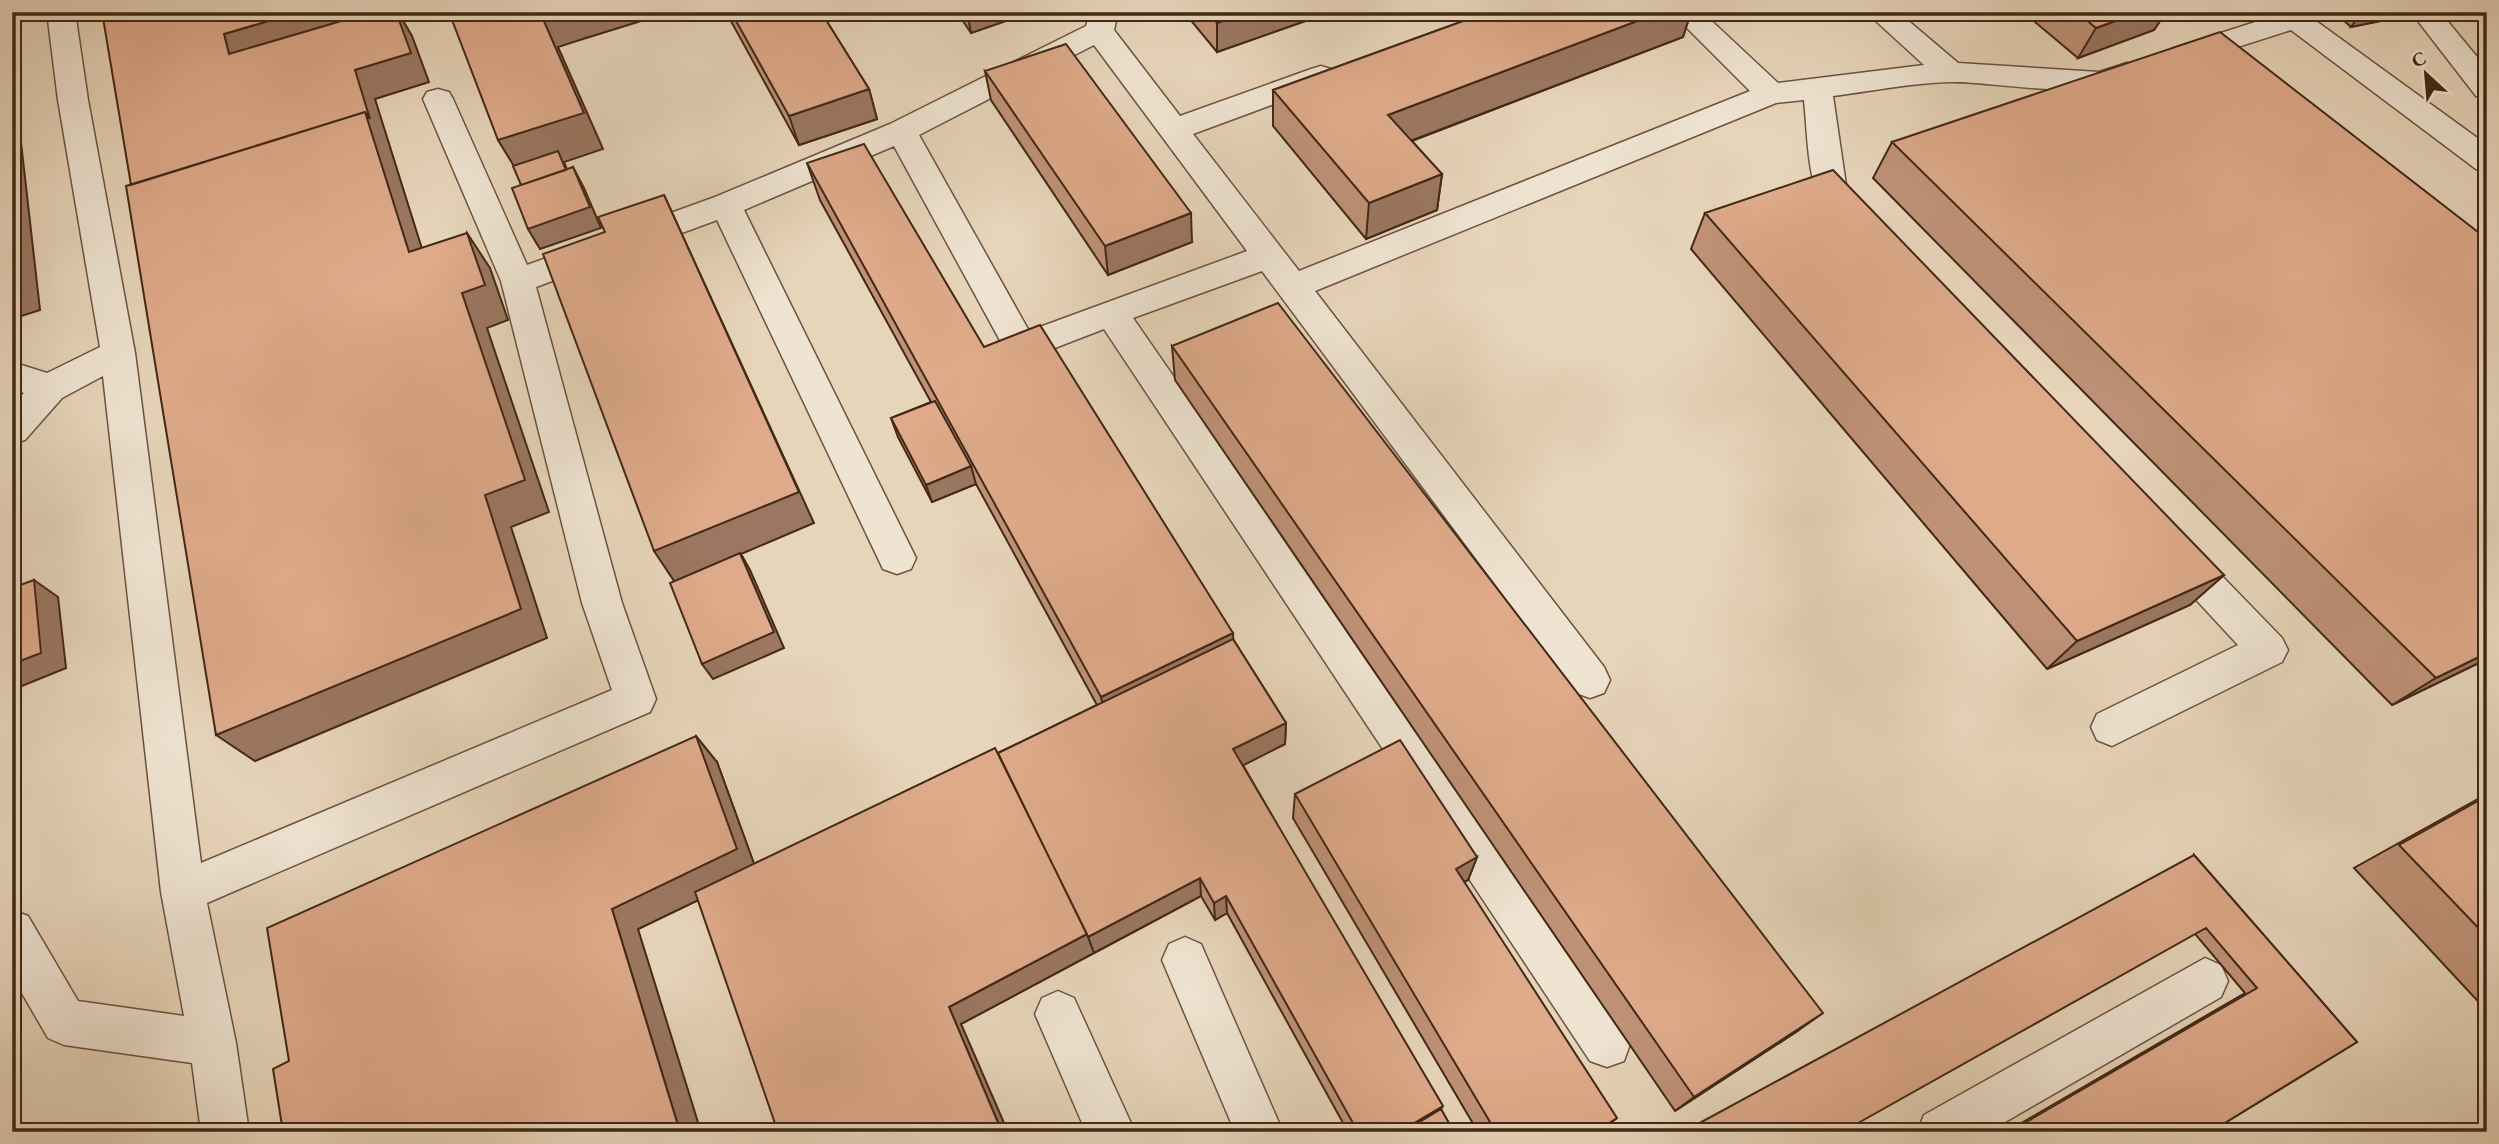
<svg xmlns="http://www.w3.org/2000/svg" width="2499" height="1144" font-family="'EB Garamond',serif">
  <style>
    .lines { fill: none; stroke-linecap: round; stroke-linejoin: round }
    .minor-casing { stroke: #6b5340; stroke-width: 3 }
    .minor { fill: #efe4d2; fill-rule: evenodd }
    .wall { fill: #bf9277; stroke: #422817; stroke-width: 2 }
    .shaded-wall { fill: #9b7761; stroke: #422817; stroke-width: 2 }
    .building { fill: #deaa8a; stroke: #422817; stroke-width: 2 }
  </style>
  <rect width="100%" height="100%" fill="#e7d5ba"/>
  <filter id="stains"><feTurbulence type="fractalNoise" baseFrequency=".00286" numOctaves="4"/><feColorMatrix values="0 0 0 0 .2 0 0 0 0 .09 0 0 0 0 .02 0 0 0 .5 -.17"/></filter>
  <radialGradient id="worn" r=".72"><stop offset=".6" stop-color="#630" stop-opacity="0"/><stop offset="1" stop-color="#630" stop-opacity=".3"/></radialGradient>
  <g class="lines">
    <defs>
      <path id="minor" d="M47 12H75L88 100 135 353 201 863 612 690 582 603 501 281 423 99 427 92 438 89 449 92 453 99 527 265 715 197 890 124 1086 26 1090 12H1118L1114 30 1180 116 1311 69 1321 66 1331 69 1336 76 1331 83 1193 134 1299 271 1750 91 1671 12H1702L1778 83 1924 65 1866 12H1898L1958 63 2099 72 2127 63 2137 66 2142 73C2120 107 1989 80 1950 82 1911 83 1872 91 1833 96L1846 185 1872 215 1867 223C1847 229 1821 208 1815 187 1807 160 1807 128 1804 100L1776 103 1315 291 1604 667 1610 680 1604 693 1590 698 1576 693 1262 271 1133 318 1624 1027 1630 1044 1624 1061 1607 1067 1590 1061 1104 329 1021 361 1009 357 894 146 744 210 916 558 911 569 897 574 883 569 717 220 536 287 622 603 656 699 650 712 207 903 236 1043 249 1132H201L192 1063 64 1045 48 1038 12 976V910L28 916 78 1001 184 1016 161 892 103 376 62 398 25 440 12 444V406L24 393 12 389V362L47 373 100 347 58 100ZM1094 45 1247 251 1029 331 919 135Z
        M2271 12 2305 13 2487 145V172L2476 169 2291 30 2181 65 2171 63 2166 56 2171 49 2274 16Z
        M2411 12H2440L2487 69V99L2476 96Z
        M2174 535 2187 540 2282 638 2288 650 2282 662 2112 746 2097 740 2091 727 2097 714 2238 645 2161 562 2155 551 2161 540Z
        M1185 937 1201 944 1283 1132H1235L1162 960 1169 944Z
        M2205 958 2221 965 2228 981 2221 997 1988 1132H1917L1924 1115Z
        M1058 991 1074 998 1135 1132H1086L1035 1014 1042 998Z"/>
    </defs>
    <!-- minor casing -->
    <use href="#minor" class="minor-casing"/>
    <!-- minor -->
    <use href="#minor" class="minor"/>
  </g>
  <!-- wall -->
  <path class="wall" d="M726 12H821L869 89 877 119 799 145Z
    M957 12H1023V15L971 33Z
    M1184 12H1331L1217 52Z
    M1488 12H1691L1683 37 1412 141 1442 174 1437 210 1366 239 1273 126V90Z
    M1728 12H1757L1736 19Z
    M2023 12H2166L2154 30 2078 58Z
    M2334 12H2391L2385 20 2351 27Z
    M985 71 1192 242 1108 275 991 100Z
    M1892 142 2487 659 2392 705 1873 178Z
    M807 163 984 347 1233 633V639L1286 723 1285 744 1243 765 1454 1132H1348L1227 913 1215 920 1201 896 961 1024 698 900 638 929 717 762 754 864 998 753 1097 705 976 484 932 502 898 437 891 418 931 402 820 200Z
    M1705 213 2224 575 2190 605 2047 669 1691 249Z
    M1172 346 1799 1030 1675 1111 1175 380Z
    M1295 794 1477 857 1468 880 1464 882 1600 1132H1478L1293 818Z
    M2487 794V1011L2354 868Z
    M2194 855 2357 1042 2210 1132H2006L2245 993 2195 934Z"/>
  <!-- shaded-wall -->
  <path class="shaded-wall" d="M299 12H392L229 54 224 34Z
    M396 12H398L412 36 429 82 375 99 434 287 159 222Z
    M540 12H670L586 38 585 37 586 38 558 47 603 149 564 162 576 191 520 176 498 140Z
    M967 12H1023V15L971 33Z
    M1247 12H1331L1217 52V23Z
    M1661 12H1691L1683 37 1384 151 1388 115Z
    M1738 12H1757L1736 19Z
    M2140 12H2166L2154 30 2078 58 2096 28Z
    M2362 12H2391L2385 20 2351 27Z
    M12 63 40 310 12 319Z
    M869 89 877 119 799 145 789 116Z
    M573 167 584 188 601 228 540 249 528 229Z
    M1442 174 1437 210 1366 239 1369 203Z
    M664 195 814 523 741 554 750 570 784 648 713 679 702 664 674 581 654 551Z
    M1191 213 1192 242 1108 275 1105 246Z
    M467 233 490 268 508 320 487 328 549 512 511 527 547 638 255 761 216 735 485 495 462 293Z
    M971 466 976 484 932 502 926 485Z
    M2224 575 2190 605 2047 669 2077 641Z
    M34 580 58 597 66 668 12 690V664Z
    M1233 633 1234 662 1107 724 1101 697Z
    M2487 653V659L2392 705 2436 678Z
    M1286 723 1285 744 1234 770 1233 749Z
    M696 736 717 762 757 872 638 929 701 1132H680L612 909Z
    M1477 857 1468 880 1448 891 1456 869Z
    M1200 878 1201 896 1094 953 1088 937Z
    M1226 896 1227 913 1215 920 1214 903Z
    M1087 934 1094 953 961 1024 1008 1132H1002L949 1007Z
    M1823 1013 1799 1030 1675 1111 1694 1097Z
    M1443 1106 1436 1117 1411 1132H1399Z
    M1617 1118 1600 1132H1595Z"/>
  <!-- building -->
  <path class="building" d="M102 12H299L224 34 229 54 372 12H396L411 53 355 70 370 119 365 112 131 185Z
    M449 12H540L584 113 498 140Z
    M731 12H821L869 89 789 116Z
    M1208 12H1247L1217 23Z
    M1488 12H1661L1388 115 1442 174 1369 203 1273 90Z
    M2077 12H2140L2096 28Z
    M2220 32 2487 239V653L2436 678 1892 142Z
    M1066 44 1191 213 1105 246 985 71Z
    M365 112 409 252 467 233 485 285 462 293 525 480 485 495 521 609 216 735 126 186Z
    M864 144 984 347 1040 325 1233 633 1101 697 807 163Z
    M558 151 566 170 521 185 513 166Z
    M573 167 590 207 528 229 512 188Z
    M1833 170 2224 575 2077 641 1705 213Z
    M664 195 799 492 654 551 543 254 605 232 598 217Z
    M1278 303 1823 1013 1694 1097 1172 346Z
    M935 401 971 466 926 485 891 418Z
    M740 553 774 632 702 664 670 583Z
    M34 580 41 653 12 664V588Z
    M1233 639 1286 723 1233 749 1443 1106 1399 1132H1358L1226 896 1214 903 1200 878 1088 937 998 753Z
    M696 736 737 849 612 909 680 1132H283L273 1069 289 1061 267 928Z
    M1400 740 1477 857 1456 869 1617 1118 1595 1132H1496L1295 794Z
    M995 748 1087 934 949 1007 1002 1132H778L695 892Z
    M2487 796V937L2399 845Z
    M2194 855 2357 1042 2210 1132H2009L2257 988 2206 928 1842 1132H1683Z
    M1441 1109 1454 1132H1403Z"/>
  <!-- margin -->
  <rect width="2499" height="1144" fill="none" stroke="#e7d5ba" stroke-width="42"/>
  <rect x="14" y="14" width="2471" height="1116" fill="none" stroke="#422817" stroke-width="3.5"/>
  <rect x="21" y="21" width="2457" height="1102" fill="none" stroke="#422817" stroke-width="2"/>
  <!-- north arrow -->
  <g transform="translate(2426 74) rotate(334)" stroke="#efe4d2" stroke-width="5" paint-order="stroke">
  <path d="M0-5L12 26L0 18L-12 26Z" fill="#422817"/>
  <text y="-10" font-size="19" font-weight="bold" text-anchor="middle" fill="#422817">С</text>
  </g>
  <rect width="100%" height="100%" filter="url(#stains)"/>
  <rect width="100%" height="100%" fill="url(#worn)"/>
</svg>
